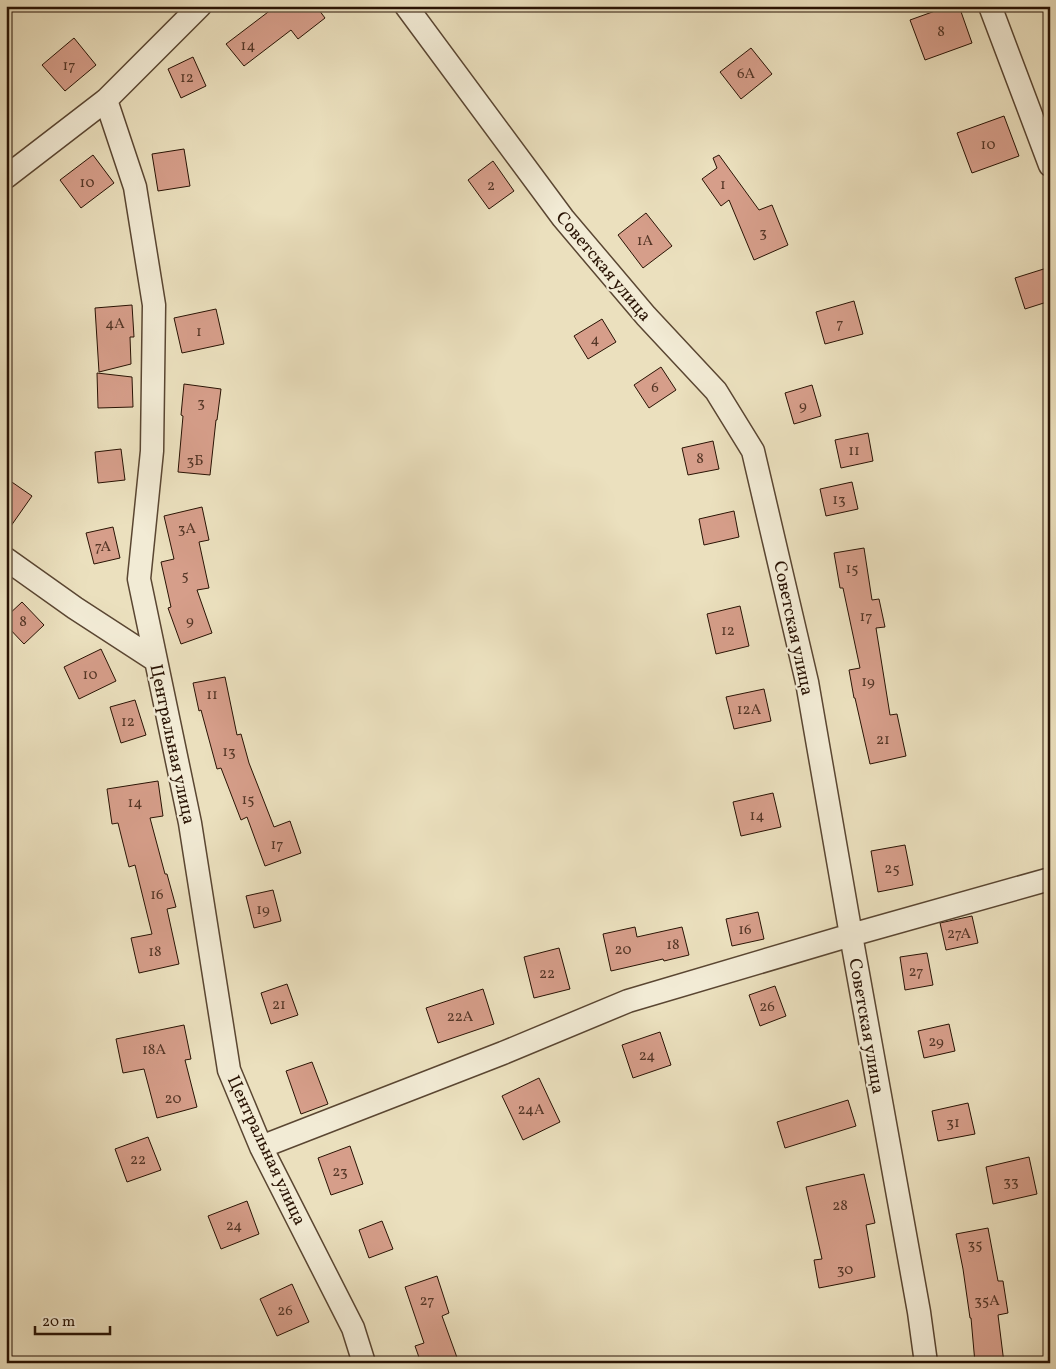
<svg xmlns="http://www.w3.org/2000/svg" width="1056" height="1369" font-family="Vollkorn,serif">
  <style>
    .building { fill: #d69e8a; stroke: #291304 }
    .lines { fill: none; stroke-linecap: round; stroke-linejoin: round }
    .street-casing { stroke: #5a4632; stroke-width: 25 }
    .street { stroke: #f2ebd5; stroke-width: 22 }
    .labels { text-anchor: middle; stroke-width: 4.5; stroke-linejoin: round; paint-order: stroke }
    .number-label { font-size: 15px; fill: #543626 }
    .street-label { font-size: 18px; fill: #291304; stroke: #f2ebd5 }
  </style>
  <rect width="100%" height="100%" fill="#ebe0be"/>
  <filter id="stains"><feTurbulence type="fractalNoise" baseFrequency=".004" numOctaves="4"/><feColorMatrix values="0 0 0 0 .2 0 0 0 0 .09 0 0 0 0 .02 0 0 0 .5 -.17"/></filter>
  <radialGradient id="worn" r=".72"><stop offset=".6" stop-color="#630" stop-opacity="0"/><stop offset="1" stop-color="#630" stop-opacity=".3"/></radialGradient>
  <!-- building -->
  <path class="building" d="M276 6H316L325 18 298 39 291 30 244 66 226 44Z
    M949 6H959L972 43 925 60 910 20Z
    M74 38 96 65 65 91 42 65Z
    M751 48 772 74 741 99 720 72Z
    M193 57 206 86 181 98 168 69Z
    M1004 116 1019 156 972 173 957 133Z
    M184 149 190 186 158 191 152 154Z
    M93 155 114 183 81 208 60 180Z
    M719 155 759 210 772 205 788 245 754 260 729 200 721 206 702 179 717 168 713 158Z
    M493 161 514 191 489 209 468 180Z
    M646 213 672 246 643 268 618 235Z
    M1050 267V301L1025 309 1015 278Z
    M854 301 863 334 825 344 816 312Z
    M132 305 134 337H130L131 364 99 372 95 308Z
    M216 309 224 344 182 353 174 318Z
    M602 319 616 342 588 359 574 336Z
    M661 367 676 390 649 408 634 385Z
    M97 373 132 377 133 407 98 408Z
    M184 384 221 389 217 420H216L210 475 178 472 183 416 181 415Z
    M812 385 821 416 794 424 785 393Z
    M868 433 873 461 841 468 835 440Z
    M713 441 719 469 688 475 682 448Z
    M121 449 125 480 98 483 95 452Z
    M6 478 32 496 6 533Z
    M852 482 858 509 826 516 820 489Z
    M202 507 209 540 199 542 209 588 197 590 212 633 181 644 168 608 171 607 161 562 174 559 164 516Z
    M734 511 739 537 704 545 699 519Z
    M113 527 120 558 94 564 86 533Z
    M864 548 872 600 879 599 885 627 876 628 890 715 897 714 906 756 870 764 855 698H854L849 670 860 668 843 588H840L834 553Z
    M22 602 44 625 24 644 6 625V617Z
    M740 606 749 646 716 654 707 614Z
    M101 649 116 681 79 699 64 667Z
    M225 677 237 735 241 734 249 763 274 827 290 821 301 853 265 866 247 817 241 820 221 768 217 769 201 710 199 711 193 683Z
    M764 689 771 721 734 729 726 697Z
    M135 700 146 735 121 743 110 707Z
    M158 781 163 816 150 818 165 874H167L176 907 167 909 179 964 139 973 131 938 152 934 135 865 129 867 118 823 112 824 107 789Z
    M773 793 781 827 741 836 733 802Z
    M905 845 913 885 878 892 871 851Z
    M273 890 281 921 254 928 246 896Z
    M758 912 764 939 732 946 726 919Z
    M972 916 978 943 946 950 940 923Z
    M635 927 637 937 682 927 689 955 664 961 663 959 611 971 603 934Z
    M559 948 570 989 534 998 524 957Z
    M927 953 933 985 905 990 900 957Z
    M287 984 298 1015 271 1024 261 993Z
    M775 986 786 1016 760 1026 749 995Z
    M483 989 494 1024 438 1043 426 1008Z
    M949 1024 955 1051 924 1058 918 1031Z
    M184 1025 191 1059 185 1060 197 1107 157 1118 144 1069 123 1073 116 1039Z
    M660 1032 671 1065 633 1078 622 1045Z
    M312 1062 328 1104 301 1114 286 1071Z
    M539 1078 560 1122 523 1140 502 1096Z
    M848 1100 856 1126 785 1148 777 1122Z
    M968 1103 975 1134 938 1141 932 1111Z
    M148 1137 161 1170 127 1182 115 1149Z
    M350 1146 363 1184 331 1195 318 1158Z
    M1029 1157 1037 1194 993 1204 986 1167Z
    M864 1174 875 1223 866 1225 875 1277 819 1288 814 1260 822 1259 806 1187Z
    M247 1201 259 1234 221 1249 208 1216Z
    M382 1221 393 1249 369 1258 359 1230Z
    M988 1228 998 1281H1003L1008 1313 998 1315 1004 1363H975L971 1318H970L963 1269 956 1234Z
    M437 1276 449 1313 442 1316 459 1363H421L415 1346 424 1343 405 1287Z
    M292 1284 309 1322 277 1336 260 1299Z"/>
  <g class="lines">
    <defs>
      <path id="street" d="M406 6 563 218 646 316 716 391 753 451 807 682 851 935 919 1312 926 1363
        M990 6 1050 165
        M106 100 135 187 154 305 152 451 139 579 190 823 229 1070 261 1147 353 1328 364 1363
        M6 177 106 100 200 6
        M6 559 75 608 155 660
        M261 1147 503 1053 628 1001 851 935 1050 879"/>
    </defs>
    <!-- street casing -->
    <use href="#street" class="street-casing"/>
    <!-- street -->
    <use href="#street" class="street"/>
  </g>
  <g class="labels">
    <!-- number labels -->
    <g class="number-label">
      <text x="941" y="36">8</text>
      <text x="248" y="50">14</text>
      <text x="69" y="70">17</text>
      <text x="746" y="78">6А</text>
      <text x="187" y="82">12</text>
      <text x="988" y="149">10</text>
      <text x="87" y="187">10</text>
      <text x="723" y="189">1</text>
      <text x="491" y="190">2</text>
      <text x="763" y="237">3</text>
      <text x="645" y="245">1А</text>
      <text x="115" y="328">4А</text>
      <text x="840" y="328">7</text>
      <text x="199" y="336">1</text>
      <text x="595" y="344">4</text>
      <text x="655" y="392">6</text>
      <text x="201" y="407">3</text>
      <text x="803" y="410">9</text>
      <text x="854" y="455">11</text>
      <text x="700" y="463">8</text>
      <text x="195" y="465">3Б</text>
      <text x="839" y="504">13</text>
      <text x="187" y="533">3А</text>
      <text x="103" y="551">7А</text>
      <text x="852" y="573">15</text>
      <text x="185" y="580">5</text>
      <text x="866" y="621">17</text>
      <text x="190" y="625">9</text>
      <text x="23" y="626">8</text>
      <text x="728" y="635">12</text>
      <text x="90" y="679">10</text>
      <text x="868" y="686">19</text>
      <text x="212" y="699">11</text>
      <text x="749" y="714">12А</text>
      <text x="128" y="726">12</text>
      <text x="883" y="744">21</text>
      <text x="229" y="756">13</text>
      <text x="248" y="804">15</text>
      <text x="135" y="807">14</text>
      <text x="757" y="820">14</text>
      <text x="277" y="849">17</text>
      <text x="892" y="873">25</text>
      <text x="157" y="899">16</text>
      <text x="263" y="914">19</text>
      <text x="745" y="934">16</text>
      <text x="959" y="938">27А</text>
      <text x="673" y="949">18</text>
      <text x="623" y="954">20</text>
      <text x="155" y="956">18</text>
      <text x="916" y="976">27</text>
      <text x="547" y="978">22</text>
      <text x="279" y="1009">21</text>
      <text x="767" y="1011">26</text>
      <text x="460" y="1021">22А</text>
      <text x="936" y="1046">29</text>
      <text x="154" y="1054">18А</text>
      <text x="647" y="1060">24</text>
      <text x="173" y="1103">20</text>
      <text x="531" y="1114">24А</text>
      <text x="953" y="1127">31</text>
      <text x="138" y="1164">22</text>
      <text x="340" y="1176">23</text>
      <text x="1011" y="1186">33</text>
      <text x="840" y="1210">28</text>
      <text x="234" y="1230">24</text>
      <text x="975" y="1249">35</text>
      <text x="845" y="1274">30</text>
      <text x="427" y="1305">27</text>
      <text x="987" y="1305">35А</text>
      <text x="285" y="1315">26</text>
    </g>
    <!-- street labels -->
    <g class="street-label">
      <text transform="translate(604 266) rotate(50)" y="6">Советская улица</text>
      <text transform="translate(794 628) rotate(78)" y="6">Советская улица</text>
      <text transform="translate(173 744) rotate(78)" y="6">Центральная улица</text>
      <text transform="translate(867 1026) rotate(80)" y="6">Советская улица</text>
      <text transform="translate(267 1150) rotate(65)" y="6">Центральная улица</text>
    </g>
  </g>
  <!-- margin -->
  <rect width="1056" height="1369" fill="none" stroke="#ebe0be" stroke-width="25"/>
  <rect x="8" y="8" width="1041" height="1354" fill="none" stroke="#291304" stroke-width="2.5"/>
  <rect x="12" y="12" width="1031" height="1344" fill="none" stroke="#291304"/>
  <!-- scale -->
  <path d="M35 1326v8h75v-8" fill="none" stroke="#291304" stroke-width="2.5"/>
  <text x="42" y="1326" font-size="15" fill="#291304" stroke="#f2ebd5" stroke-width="4" paint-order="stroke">20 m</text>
  <rect width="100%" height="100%" filter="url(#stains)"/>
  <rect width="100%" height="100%" fill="url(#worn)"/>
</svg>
